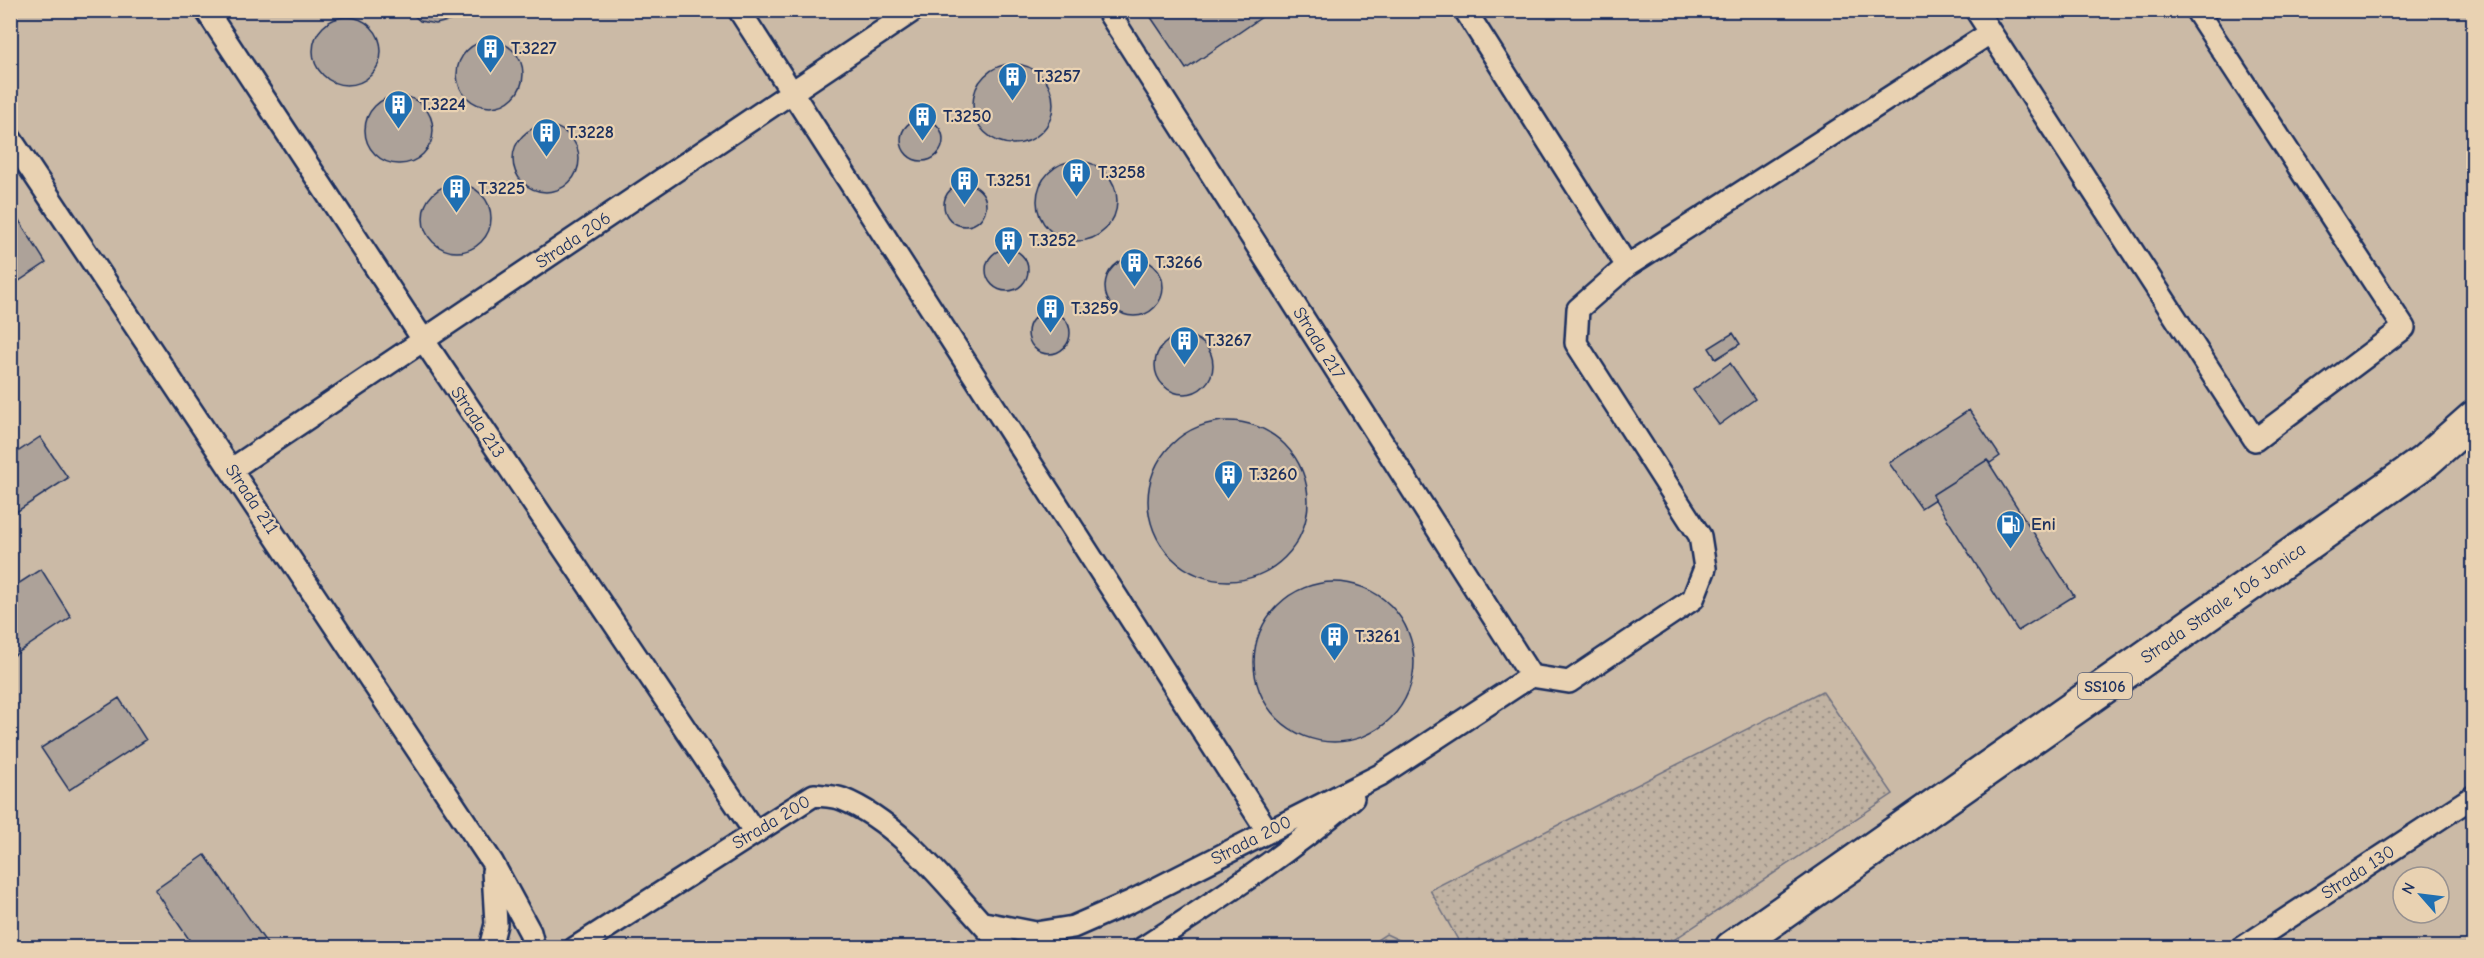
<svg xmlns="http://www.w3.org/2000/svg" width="2484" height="958" font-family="'Comic Neue',sans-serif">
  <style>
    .built { fill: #cbbaa6; fill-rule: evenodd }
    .green { fill: url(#green-dots); stroke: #6e7080; stroke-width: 1.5 }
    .building { fill: #ada299; stroke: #1b2f5e; stroke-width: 1.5 }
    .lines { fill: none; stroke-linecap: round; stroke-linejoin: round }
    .lane-casing { stroke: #1b2f5e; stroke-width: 26 }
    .primary-casing { stroke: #1b2f5e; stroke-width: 38 }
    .lane { stroke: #e9d2b2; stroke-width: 21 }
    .primary { stroke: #e9d2b2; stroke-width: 33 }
    .labels { text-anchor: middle; stroke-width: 4.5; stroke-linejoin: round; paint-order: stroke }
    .shield { fill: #e9d2b2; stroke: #596077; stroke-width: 1.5 }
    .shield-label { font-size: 16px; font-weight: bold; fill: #1b2f5e }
    .poi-label { font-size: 18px; font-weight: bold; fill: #1b2f5e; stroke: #e9d2b2; text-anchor: start }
    .street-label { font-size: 18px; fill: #1b2f5e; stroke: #e9d2b2 }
  </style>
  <defs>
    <pattern id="green-dots" width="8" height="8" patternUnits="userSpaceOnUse" patternTransform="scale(1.5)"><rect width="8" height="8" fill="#c0b2a2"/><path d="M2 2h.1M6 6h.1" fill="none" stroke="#9b9187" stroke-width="1.8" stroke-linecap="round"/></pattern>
  </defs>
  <rect width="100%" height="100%" fill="#ddc8ad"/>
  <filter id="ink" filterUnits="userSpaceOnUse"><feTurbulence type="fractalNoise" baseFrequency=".0167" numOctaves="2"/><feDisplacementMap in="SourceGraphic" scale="12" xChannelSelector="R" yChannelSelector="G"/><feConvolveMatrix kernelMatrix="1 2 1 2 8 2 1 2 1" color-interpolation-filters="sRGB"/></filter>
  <g filter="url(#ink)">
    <!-- built -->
    <path class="built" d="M10 11H2473V947H11ZM2403 877H2439V913H2403Z"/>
    <!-- green -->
    <path class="green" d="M1822 691 1893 794 1663 947H1462L1430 890Z
      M1386 934 1412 946V947H1366Z"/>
    <!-- building -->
    <path class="building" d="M408 10H462L452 20 436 24 420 21Z
      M1146 10H1272L1186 69Z
      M313 51a34 34 0 1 1 68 0a34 34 0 1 1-68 0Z
      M457 74a33 33 0 1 1 66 0a33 33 0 1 1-66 0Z
      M973 104a40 40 0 1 1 80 0a40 40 0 1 1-80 0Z
      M365 130a34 34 0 1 1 68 0a34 34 0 1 1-68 0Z
      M901 140a21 21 0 1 1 42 0a21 21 0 1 1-42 0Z
      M513 159a33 33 0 1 1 66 0a33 33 0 1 1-66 0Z
      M1037 201a40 40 0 1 1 80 0a40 40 0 1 1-80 0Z
      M944 205a21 21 0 1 1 42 0a21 21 0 1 1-42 0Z
      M423 218a34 34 0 1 1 68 0a34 34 0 1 1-68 0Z
      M15 214 46 263 10 287V217Z
      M986 270a21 21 0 1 1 42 0a21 21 0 1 1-42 0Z
      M1105 287a29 29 0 1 1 58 0a29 29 0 1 1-58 0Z
      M1028 333a21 21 0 1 1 42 0a21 21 0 1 1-42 0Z
      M1733 333 1740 344 1716 359 1709 348Z
      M1155 365a29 29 0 1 1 58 0a29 29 0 1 1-58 0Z
      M1730 363 1755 399 1719 425 1693 390Z
      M1969 410 2000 456 1990 463 1987 460 1932 495 1935 499 1921 508 1889 463Z
      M1148 501a80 80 0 1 1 160 0a80 80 0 1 1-160 0Z
      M40 437 68 478 10 516V457Z
      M1987 460 2074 596 2018 631 1932 495Z
      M41 569 71 617 10 658V589Z
      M1254 662a80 80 0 1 1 160 0a80 80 0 1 1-160 0Z
      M119 698 146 740 69 790 41 748Z
      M205 855 270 948H195L155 890Z"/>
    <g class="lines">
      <defs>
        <path id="lane" d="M206 10 424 341 754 831
          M739 10 1268 832
          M1107 10 1531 676
          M1465 10 1627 266
          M1976 10 2255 440 2404 328 2196 10
          M10 138 492 862 530 932 534 948
          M232 469 914 10
          M1531 676 1569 682 1693 599 1705 568 1700 536 1576 343 1578 309 1627 266 1990 33
          M984 923 1036 933 1073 927 1130 902 1380 775 1531 676
          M490 948 496 924 493 871
          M575 948 814 795C823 796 834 796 842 799 907 825 956 899 1005 948
          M1143 948C1216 901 1287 854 1353 798
          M2242 948 2474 796"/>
        <path id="primary" d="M1732 948 2424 462 2474 418"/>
      </defs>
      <!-- lane casing -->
      <use href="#lane" class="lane-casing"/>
      <!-- primary casing -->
      <use href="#primary" class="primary-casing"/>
      <!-- lane -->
      <use href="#lane" class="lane"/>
      <!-- primary -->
      <use href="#primary" class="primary"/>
    </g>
  </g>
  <!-- icons -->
  <defs>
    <symbol id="building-pin" viewBox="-11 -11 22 30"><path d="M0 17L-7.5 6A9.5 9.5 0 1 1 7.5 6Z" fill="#1f6fb2" stroke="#e9d2b2"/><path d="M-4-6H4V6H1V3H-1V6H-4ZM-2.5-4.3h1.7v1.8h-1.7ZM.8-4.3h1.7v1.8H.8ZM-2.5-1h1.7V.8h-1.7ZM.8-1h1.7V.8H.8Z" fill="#fff"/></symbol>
    <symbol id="fuel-pin" viewBox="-11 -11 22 30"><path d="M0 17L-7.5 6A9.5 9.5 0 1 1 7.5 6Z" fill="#1f6fb2" stroke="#e9d2b2"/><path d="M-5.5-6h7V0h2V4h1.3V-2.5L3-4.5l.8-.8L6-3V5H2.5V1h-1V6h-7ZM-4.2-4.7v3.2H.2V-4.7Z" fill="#fff"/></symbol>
  </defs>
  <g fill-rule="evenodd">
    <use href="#building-pin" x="474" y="32" width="33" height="45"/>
    <use href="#building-pin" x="996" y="60" width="33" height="45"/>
    <use href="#building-pin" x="382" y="88" width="33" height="45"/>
    <use href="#building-pin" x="906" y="100" width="33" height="45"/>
    <use href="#building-pin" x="530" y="116" width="33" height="45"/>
    <use href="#building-pin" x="1060" y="156" width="33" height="45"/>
    <use href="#building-pin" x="948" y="164" width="33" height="45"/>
    <use href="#building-pin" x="440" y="172" width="33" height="45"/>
    <use href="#building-pin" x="992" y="224" width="33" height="45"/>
    <use href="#building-pin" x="1118" y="246" width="33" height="45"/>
    <use href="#building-pin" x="1034" y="292" width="33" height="45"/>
    <use href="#building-pin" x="1168" y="324" width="33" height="45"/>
    <use href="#building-pin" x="1212" y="458" width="33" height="45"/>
    <use href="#fuel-pin" x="1994" y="508" width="33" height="45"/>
    <use href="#building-pin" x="1318" y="620" width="33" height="45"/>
  </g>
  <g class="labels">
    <!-- shield labels -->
    <rect class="shield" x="2078" y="673" width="54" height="26" rx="4.5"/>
    <g class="shield-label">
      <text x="2105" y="692">SS106</text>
    </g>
    <!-- poi labels -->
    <g class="poi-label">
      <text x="511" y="54">T.3227</text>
      <text x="1034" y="82">T.3257</text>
      <text x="420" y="110">T.3224</text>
      <text x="943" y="122">T.3250</text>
      <text x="567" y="138">T.3228</text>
      <text x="1098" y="178">T.3258</text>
      <text x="986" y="186">T.3251</text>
      <text x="478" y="194">T.3225</text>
      <text x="1029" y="246">T.3252</text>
      <text x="1155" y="268">T.3266</text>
      <text x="1071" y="314">T.3259</text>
      <text x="1205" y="346">T.3267</text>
      <text x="1249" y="480">T.3260</text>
      <text x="2031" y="530">Eni</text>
      <text x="1355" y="642">T.3261</text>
    </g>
    <!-- street labels -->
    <g class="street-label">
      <text transform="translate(573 240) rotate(-34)" y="6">Strada 206</text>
      <text transform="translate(1319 343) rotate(58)" y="6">Strada 217</text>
      <text transform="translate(478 422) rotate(56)" y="6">Strada 213</text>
      <text transform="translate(252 499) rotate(56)" y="6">Strada 211</text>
      <text transform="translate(2223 603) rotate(-35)" y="6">Strada Statale 106 Jonica</text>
      <text transform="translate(771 822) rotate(-31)" y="6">Strada 200</text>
      <text transform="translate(1251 840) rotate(-27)" y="6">Strada 200</text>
      <text transform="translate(2358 872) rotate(-33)" y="6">Strada 130</text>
    </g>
  </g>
  <!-- margin -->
  <rect width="2484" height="958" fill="none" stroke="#e9d2b2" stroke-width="36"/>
  <rect x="18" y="18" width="2448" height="922" fill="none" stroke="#1b2f5e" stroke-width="2" filter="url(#ink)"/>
  <!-- north arrow -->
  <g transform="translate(2421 895) rotate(298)"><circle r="28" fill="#e9d2b2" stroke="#979190" stroke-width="1.5"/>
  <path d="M0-4.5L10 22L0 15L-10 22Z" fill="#1f6fb2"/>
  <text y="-9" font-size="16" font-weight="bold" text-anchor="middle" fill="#1b2f5e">N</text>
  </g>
</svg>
